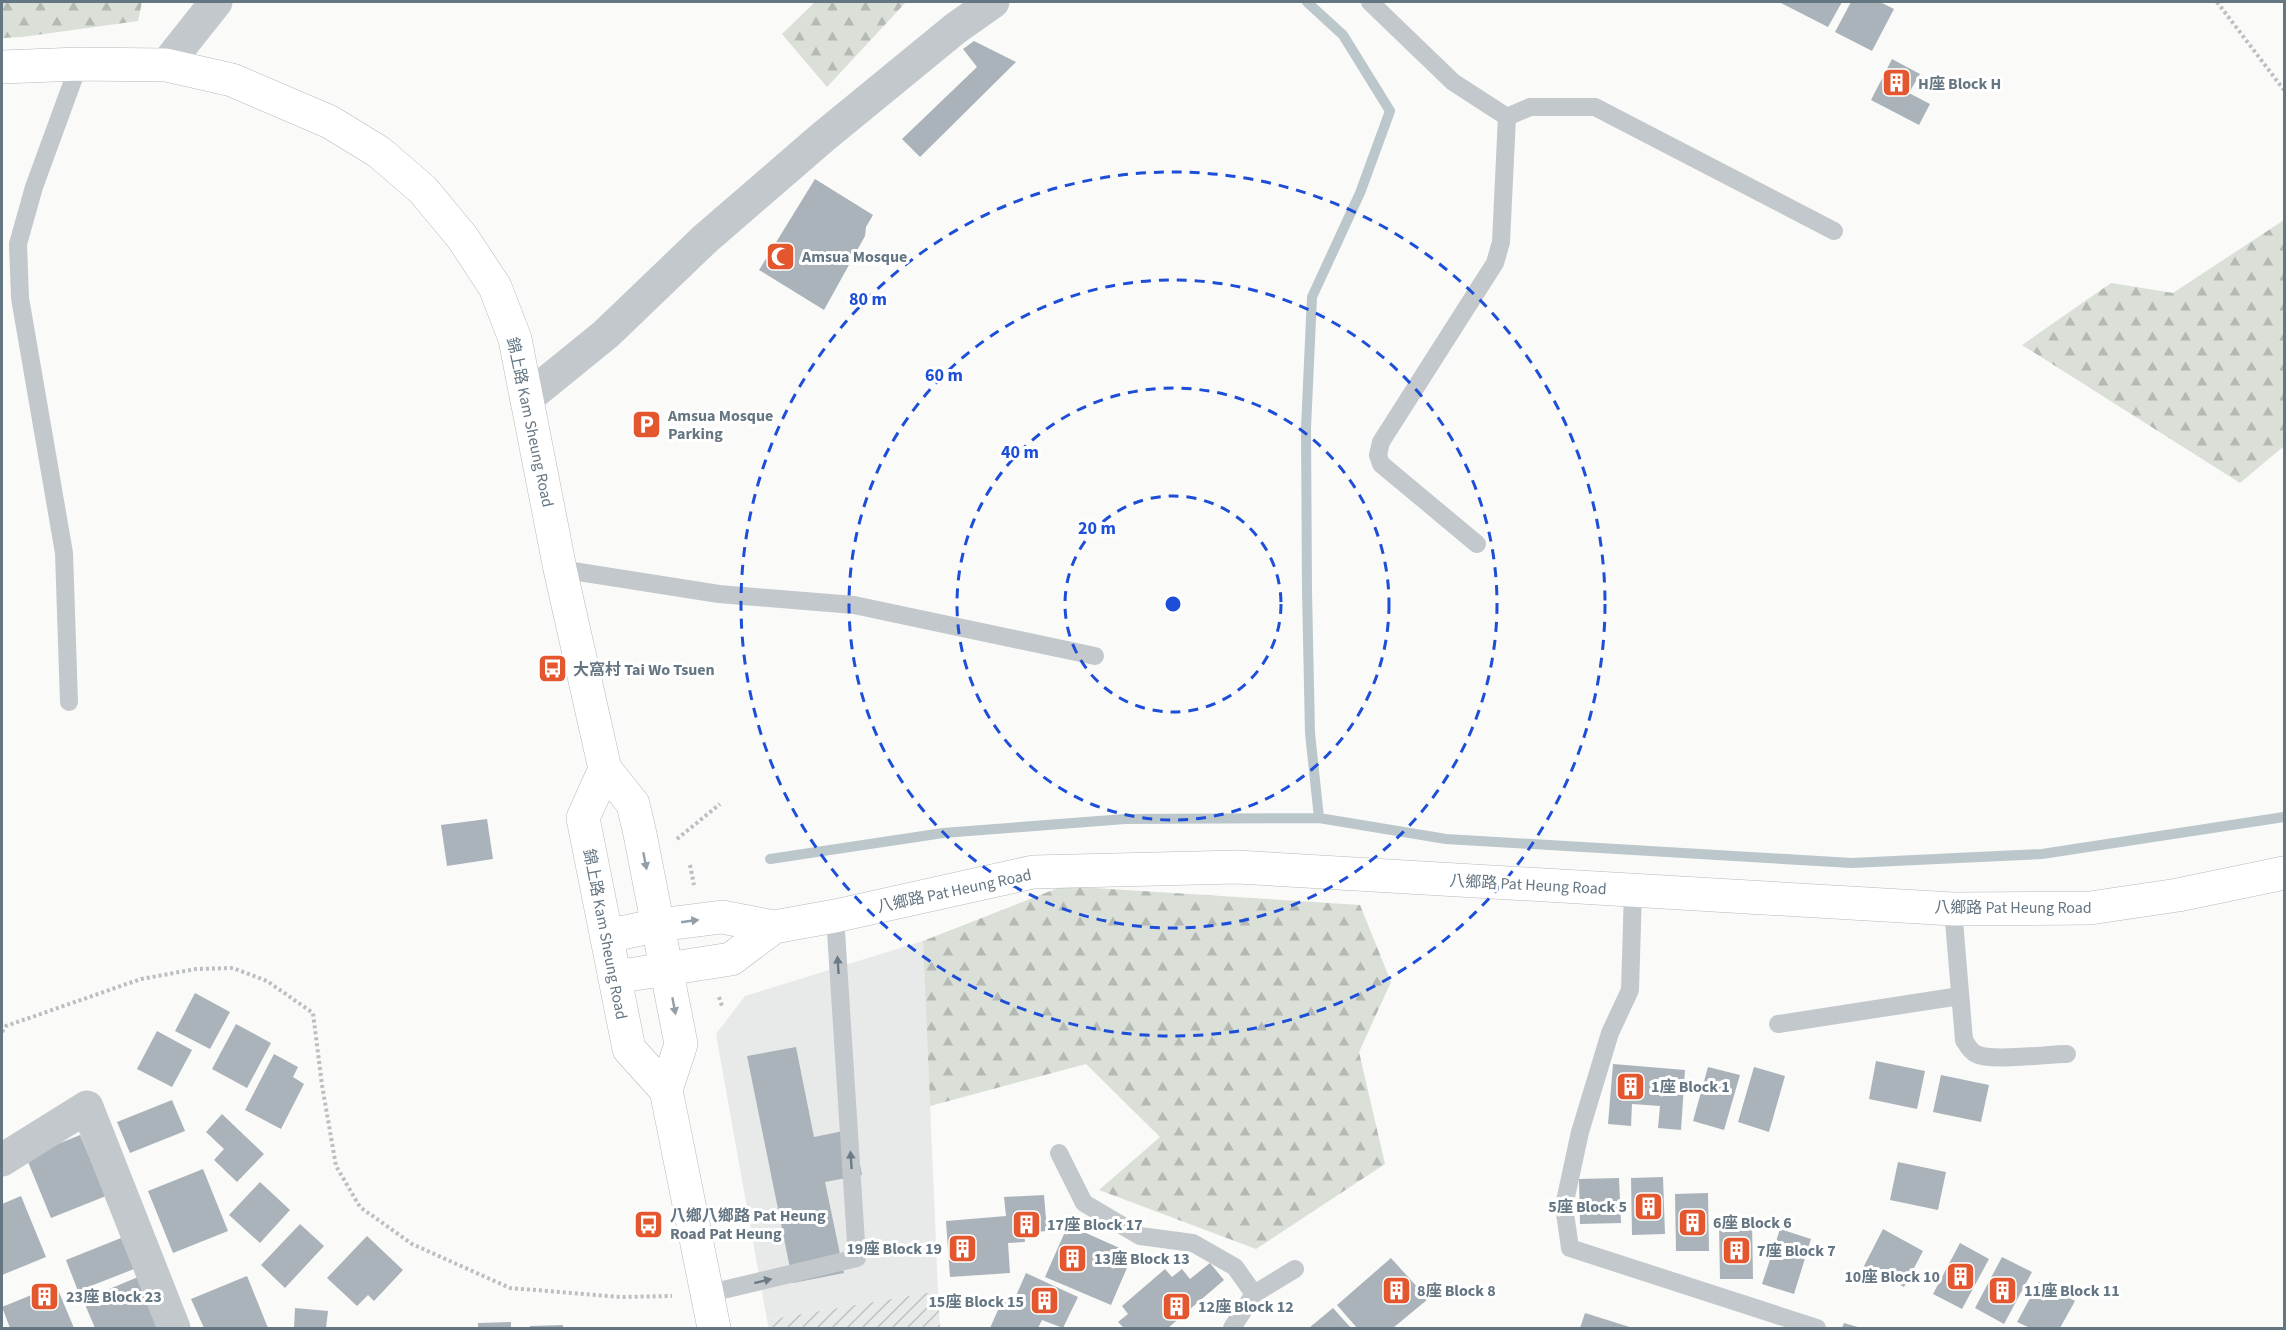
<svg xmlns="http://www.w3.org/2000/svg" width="2286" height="1330" font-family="'Source Sans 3','Noto Sans TC',sans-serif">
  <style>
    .built { fill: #e8e9e9 }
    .industrial { fill: url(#industrial-furrows) }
    .forest { fill: url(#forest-firs) }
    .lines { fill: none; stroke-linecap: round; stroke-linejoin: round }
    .stream { stroke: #bbc7cb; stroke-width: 10 }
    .building { fill: #aab3b9 }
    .secondary-casing { stroke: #b3babf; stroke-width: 34 }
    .path { stroke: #bbbfc2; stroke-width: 4; stroke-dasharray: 3 3; stroke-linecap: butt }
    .service { stroke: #c3c8cc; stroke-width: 18 }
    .minor { stroke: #c3c8cc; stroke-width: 33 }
    .secondary { stroke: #fff; stroke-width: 33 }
    .oneway { fill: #939fa8 }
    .oneway2 { fill: #6a7a87 }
    .ring { fill: none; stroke: #1d4ed8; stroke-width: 3; stroke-dasharray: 10 8 }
    .labels { text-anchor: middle; stroke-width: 6; stroke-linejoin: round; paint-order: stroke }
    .poi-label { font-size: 16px; font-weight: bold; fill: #657683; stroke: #fff; text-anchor: start }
    .street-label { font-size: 16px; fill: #657683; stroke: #fff }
    .centre { fill: #1d4ed8; stroke: #fff; stroke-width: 3 }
    .ring-label { font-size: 18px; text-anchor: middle; font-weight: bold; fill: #1d4ed8; stroke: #fff; stroke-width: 6; stroke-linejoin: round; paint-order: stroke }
  </style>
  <defs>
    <pattern id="industrial-furrows" width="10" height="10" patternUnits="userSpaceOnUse" patternTransform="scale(1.5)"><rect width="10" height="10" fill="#e8e9e9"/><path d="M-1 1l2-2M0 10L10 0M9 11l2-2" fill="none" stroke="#c0c1c2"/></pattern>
    <pattern id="forest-firs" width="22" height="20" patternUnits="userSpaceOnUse" patternTransform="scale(1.5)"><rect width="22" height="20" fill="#dadfd7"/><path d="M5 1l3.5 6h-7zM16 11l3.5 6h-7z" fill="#b4b9b4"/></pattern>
  </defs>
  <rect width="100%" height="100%" fill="#fafaf8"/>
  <!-- built -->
  <path class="built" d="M923 941 938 1291 767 1320 716 1034 745 996Z"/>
  <!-- industrial -->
  <path class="industrial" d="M938 1291 940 1328H769L767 1320Z"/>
  <!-- forest -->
  <path class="forest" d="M2 2H142L138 21 22 37 2 38Z
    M815 2H906L827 87 782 34Z
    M2284 220V446L2240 483 2022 345 2111 283 2173 293Z
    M1063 886 1360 905 1391 982 1359 1052 1385 1164 1256 1249 1099 1190 1160 1137 1086 1064 930 1106 923 941Z"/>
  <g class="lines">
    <!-- stream -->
    <path class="stream" d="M1307 2 1343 35 1390 111 1360 193 1312 297 1306 428 1307 591 1310 733 1319 818
      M770 859 943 833 1125 819 1319 818 1446 839 1852 863 2042 854 2284 817"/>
  </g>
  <!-- building -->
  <path class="building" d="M1779 2H1842L1828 27Z
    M1851 2H1880L1894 9 1872 51 1835 32Z
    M974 41 1016 62 920 157 902 139 977 67 963 49Z
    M1892 59 1920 74 1909 93 1930 104 1919 125 1871 100Z
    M815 179 873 215 866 227 865 236 824 310 759 270Z
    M487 819 493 859 447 866 441 825Z
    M195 993 230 1012 210 1049 175 1031Z
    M236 1024 271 1043 247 1088 212 1069Z
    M157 1031 192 1050 172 1087 137 1069Z
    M796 1047 814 1137 853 1129 862 1175 825 1182 844 1273 793 1283 747 1056Z
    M274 1054 298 1067 293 1077 304 1084 281 1129 245 1110Z
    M1876 1061 1925 1071 1917 1109 1869 1099Z
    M1613 1064 1685 1070 1681 1130 1658 1128 1660 1106 1632 1104 1631 1126 1608 1124Z
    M1708 1067 1740 1075 1724 1130 1693 1121Z
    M1754 1067 1785 1076 1769 1132 1738 1122Z
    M1941 1075 1989 1085 1981 1122 1933 1112Z
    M172 1100 185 1131 130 1153 117 1122Z
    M222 1114 264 1154 237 1182 214 1160 224 1149 206 1132Z
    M80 1135 106 1196 51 1218 26 1157Z
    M1898 1162 1946 1172 1938 1210 1890 1200Z
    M203 1169 228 1231 173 1253 148 1191Z
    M1663 1177 1665 1234 1632 1235 1631 1178Z
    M1619 1178 1621 1223 1580 1224 1579 1179Z
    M260 1182 290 1210 260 1243 229 1215Z
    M1708 1193 1709 1251H1676L1675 1194Z
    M1044 1195 1047 1231 1024 1233 1025 1242 1008 1243 1010 1273 950 1277 946 1221 1006 1216 1004 1197Z
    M21 1196 46 1257 2 1275V1204Z
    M1752 1221 1753 1279H1720L1719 1222Z
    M300 1224 324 1246 285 1288 261 1265Z
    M1068 1225 1133 1254 1111 1305 1045 1277Z
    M1780 1229 1811 1239 1794 1294 1762 1284Z
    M1883 1229 1923 1251 1904 1287 1864 1266Z
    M367 1236 403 1270 374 1301 368 1295 357 1306 327 1278Z
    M121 1238 134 1269 78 1291 66 1260Z
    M1960 1243 1989 1259 1962 1309 1933 1294Z
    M2002 1257 2032 1272 2004 1324 1975 1308Z
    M1391 1258 1428 1299 1393 1328H1357L1337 1305Z
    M1210 1263 1224 1280 1168 1328H1124L1118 1322 1128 1314 1122 1306 1165 1269 1172 1277 1182 1269 1190 1279Z
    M1026 1273 1078 1297 1063 1328 1042 1320 1038 1328H990L1002 1301 1012 1305Z
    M247 1276 268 1328H204L191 1299Z
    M138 1277 159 1328H95L83 1300Z
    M2039 1282 2075 1301 2060 1328H2030L2017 1322Z
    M56 1285 74 1328H10L2 1307Z
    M295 1308 328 1311 326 1328H294Z
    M1333 1308 1351 1328H1309Z
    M1585 1313 1633 1328H1580Z
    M511 1322V1328H478V1323Z
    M1844 1323 1861 1328H1842Z
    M563 1325V1328H530V1326Z"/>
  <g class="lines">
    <defs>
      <path id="secondary" d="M2 67 79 64 166 65 232 80 330 122 379 152 423 190 462 237 495 287 515 339 560 569 605 769 633 804 640 834 681 1044 666 1090 714 1328
        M605 769 583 818 629 1049 666 1090
        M607 936 659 925 722 917 774 927 835 916 1033 872 1237 867 1953 909 2090 908 2178 895 2284 873
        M615 977 731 959 774 927"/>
    </defs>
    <!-- secondary casing -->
    <use href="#secondary" class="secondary-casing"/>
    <!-- path -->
    <path class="path" d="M2217 2 2284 90
      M677 839 720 804
      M690 865 694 885
      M719 997 722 1006
      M2 1032 6 1026 141 979 196 969 233 968 267 981 313 1013 322 1085 336 1166 360 1207 412 1244 510 1288 621 1297 672 1296"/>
    <!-- service -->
    <path class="service" d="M1370 2 1453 82 1507 117 1530 107H1595L1834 231
      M1477 544 1381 464 1378 455 1381 442 1495 263 1501 242 1507 117
      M560 569 719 594 854 605 1095 656
      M69 702 64 553 20 298 18 244 34 187 79 64
      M1633 891 1630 990 1610 1033 1580 1132 1564 1206 1570 1248 1817 1328
      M1953 909 1964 1040C1967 1045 1970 1051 1976 1054 1991 1062 2048 1054 2067 1054
      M1778 1024 1960 996
      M1059 1153 1084 1203 1140 1236 1193 1243 1235 1267 1254 1294
      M706 1294 857 1258 835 916
      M1232 1328 1254 1294 1295 1269"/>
    <!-- minor -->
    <path class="minor" d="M166 65 216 2
      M526 399 606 334 705 239 823 137 956 28 993 2
      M2 1160 87 1107 174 1328"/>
    <!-- secondary -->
    <use href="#secondary" class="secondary"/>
  </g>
  <!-- one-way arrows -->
  <defs><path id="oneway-solid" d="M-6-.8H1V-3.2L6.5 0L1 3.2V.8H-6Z" transform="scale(1.5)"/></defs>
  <g class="oneway">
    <use href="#oneway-solid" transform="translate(645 861) rotate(79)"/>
    <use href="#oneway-solid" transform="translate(690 921) rotate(-8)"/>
    <use href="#oneway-solid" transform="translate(674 1006) rotate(79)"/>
  </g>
  <g class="oneway2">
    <use href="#oneway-solid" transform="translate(838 965) rotate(-94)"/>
    <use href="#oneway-solid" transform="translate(851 1160) rotate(-94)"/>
    <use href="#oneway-solid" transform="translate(763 1281) rotate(-14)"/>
  </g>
  <!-- distance rings -->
  <g class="ring">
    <circle cx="1173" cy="604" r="108"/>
    <circle cx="1173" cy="604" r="216"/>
    <circle cx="1173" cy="604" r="324"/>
    <circle cx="1173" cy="604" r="432"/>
  </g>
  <!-- icons -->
  <defs>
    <symbol id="building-square" viewBox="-11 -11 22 22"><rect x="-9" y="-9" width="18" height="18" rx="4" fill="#e4572e" stroke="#fff"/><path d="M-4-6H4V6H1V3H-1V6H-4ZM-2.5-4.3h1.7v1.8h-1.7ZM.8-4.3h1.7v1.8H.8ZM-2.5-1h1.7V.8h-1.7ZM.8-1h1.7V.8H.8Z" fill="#fff"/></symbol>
    <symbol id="mosque-square" viewBox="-11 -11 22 22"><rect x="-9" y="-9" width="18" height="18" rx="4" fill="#e4572e" stroke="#fff"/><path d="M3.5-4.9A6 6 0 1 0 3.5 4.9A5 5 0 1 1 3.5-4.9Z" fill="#fff"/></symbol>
    <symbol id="parking-square" viewBox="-11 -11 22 22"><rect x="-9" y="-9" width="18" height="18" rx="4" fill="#e4572e" stroke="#fff"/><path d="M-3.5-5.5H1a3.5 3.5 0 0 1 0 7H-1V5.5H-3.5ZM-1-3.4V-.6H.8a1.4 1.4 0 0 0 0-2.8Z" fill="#fff"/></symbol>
    <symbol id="bus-square" viewBox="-11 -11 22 22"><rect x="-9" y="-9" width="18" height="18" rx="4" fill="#e4572e" stroke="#fff"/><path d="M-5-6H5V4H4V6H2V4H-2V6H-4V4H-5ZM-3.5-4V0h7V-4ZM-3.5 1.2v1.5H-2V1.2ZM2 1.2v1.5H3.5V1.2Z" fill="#fff"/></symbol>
  </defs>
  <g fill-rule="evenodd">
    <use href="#building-square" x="1880" y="66" width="33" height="33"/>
    <use href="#mosque-square" x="764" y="240" width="33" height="33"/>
    <use href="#parking-square" x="630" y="408" width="33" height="33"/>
    <use href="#bus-square" x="536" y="652" width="33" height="33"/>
    <use href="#building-square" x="1614" y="1070" width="33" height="33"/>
    <use href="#building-square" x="1632" y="1190" width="33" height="33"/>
    <use href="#building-square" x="1676" y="1206" width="33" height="33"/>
    <use href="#bus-square" x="632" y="1208" width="33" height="33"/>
    <use href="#building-square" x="1010" y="1208" width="33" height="33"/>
    <use href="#building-square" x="946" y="1232" width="33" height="33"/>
    <use href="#building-square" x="1720" y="1234" width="33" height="33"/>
    <use href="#building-square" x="1056" y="1242" width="33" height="33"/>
    <use href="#building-square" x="1944" y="1260" width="33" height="33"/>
    <use href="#building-square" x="1380" y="1274" width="33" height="33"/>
    <use href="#building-square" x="1986" y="1274" width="33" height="33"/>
    <use href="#building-square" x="28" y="1280" width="33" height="33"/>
    <use href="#building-square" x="1028" y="1284" width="33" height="33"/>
    <use href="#building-square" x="1160" y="1290" width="33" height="33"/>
  </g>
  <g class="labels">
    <!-- poi labels -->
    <g class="poi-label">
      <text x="1918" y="89">H座 Block H</text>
      <text x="802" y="262">Amsua Mosque</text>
      <text x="668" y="421">Amsua Mosque<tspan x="668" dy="18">Parking</tspan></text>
      <text x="573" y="675">大窩村 Tai Wo Tsuen</text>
      <text x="1651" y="1092">1座 Block 1</text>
      <text x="1627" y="1212" text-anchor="end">5座 Block 5</text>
      <text x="670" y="1221">八鄉八鄉路 Pat Heung<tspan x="670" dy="18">Road Pat Heung</tspan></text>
      <text x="1713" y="1228">6座 Block 6</text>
      <text x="1047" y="1230">17座 Block 17</text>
      <text x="942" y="1254" text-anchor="end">19座 Block 19</text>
      <text x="1757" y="1256">7座 Block 7</text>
      <text x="1094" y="1264">13座 Block 13</text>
      <text x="1940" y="1282" text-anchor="end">10座 Block 10</text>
      <text x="1417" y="1296">8座 Block 8</text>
      <text x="2024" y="1296">11座 Block 11</text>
      <text x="66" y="1302">23座 Block 23</text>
      <text x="1024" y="1307" text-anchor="end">15座 Block 15</text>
      <text x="1198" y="1312">12座 Block 12</text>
    </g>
    <!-- street labels -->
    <g class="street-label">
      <text transform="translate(531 422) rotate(78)" y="6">錦上路 Kam Sheung Road</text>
      <text transform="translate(1528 884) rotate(3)" y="6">八鄉路 Pat Heung Road</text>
      <text transform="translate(954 890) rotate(-12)" y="6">八鄉路 Pat Heung Road</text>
      <text x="2013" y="913">八鄉路 Pat Heung Road</text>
      <text transform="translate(606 934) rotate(79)" y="6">錦上路 Kam Sheung Road</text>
    </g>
  </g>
  <circle cx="1173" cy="604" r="9" class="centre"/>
  <g class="ring-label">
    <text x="868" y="305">80 m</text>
    <text x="944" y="381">60 m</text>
    <text x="1020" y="458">40 m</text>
    <text x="1097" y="534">20 m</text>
  </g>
  <!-- border -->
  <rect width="2286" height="1330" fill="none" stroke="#657683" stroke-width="6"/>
</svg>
